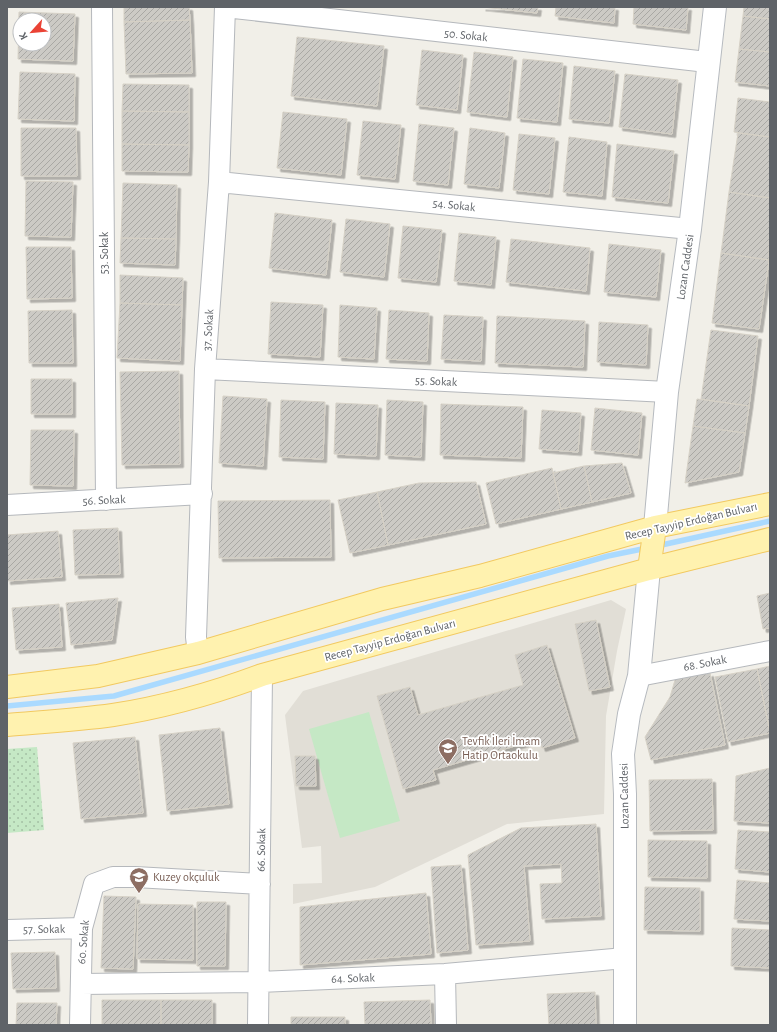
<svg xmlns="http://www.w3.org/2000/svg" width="777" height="1032" font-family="'Alegreya Sans',sans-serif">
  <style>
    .education { fill: #e1ded6 }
    .grass { fill: #c5e8c5 }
    .park { fill: url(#park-dots) }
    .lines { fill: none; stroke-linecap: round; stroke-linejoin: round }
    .stream { stroke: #aadaff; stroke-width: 5.5 }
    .building { fill: url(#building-hatch); stroke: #d6d1c6; fill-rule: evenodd; filter: url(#shadow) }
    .minor-casing { stroke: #b5b8bc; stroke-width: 22 }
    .secondary-casing { stroke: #b6babf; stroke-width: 24 }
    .primary-casing { stroke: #f2c960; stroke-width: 24 }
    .minor { stroke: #fff; stroke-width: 20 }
    .secondary { stroke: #fff; stroke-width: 22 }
    .primary { stroke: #fff2af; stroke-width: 22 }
    .labels { text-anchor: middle; stroke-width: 3.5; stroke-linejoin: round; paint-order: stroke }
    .street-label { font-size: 12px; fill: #5f6368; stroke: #fff }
    .education-label { font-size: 12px; fill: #785e54; stroke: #fff; text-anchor: start }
  </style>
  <defs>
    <pattern id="park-dots" width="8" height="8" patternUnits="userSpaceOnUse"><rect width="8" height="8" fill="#c5e8c5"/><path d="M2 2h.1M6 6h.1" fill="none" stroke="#a3c0a4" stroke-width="1.8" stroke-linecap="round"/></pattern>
    <pattern id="building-hatch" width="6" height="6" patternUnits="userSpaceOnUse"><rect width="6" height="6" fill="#cccac5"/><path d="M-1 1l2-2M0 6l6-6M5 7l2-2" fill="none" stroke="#a9a8a4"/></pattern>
    <filter id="shadow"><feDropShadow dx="3.5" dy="3.5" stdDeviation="0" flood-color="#0004"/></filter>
  </defs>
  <rect width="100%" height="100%" fill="#f1efe8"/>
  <!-- education -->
  <path class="education" d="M611 600 626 609 617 651 606 716 604 814 507 824 375 887 293 904V884L322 883 321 846 302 848 285 715 303 691Z"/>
  <!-- grass -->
  <path class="grass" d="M369 712 400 821 340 838 309 729Z"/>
  <!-- park -->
  <path class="park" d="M37 747 44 830 7 833V749Z"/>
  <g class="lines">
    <!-- stream -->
    <path class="stream" d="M657 546 770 521
      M7 706 114 696 608 556 647 548"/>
  </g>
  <!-- building -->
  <path class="building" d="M124 7H189L190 20 124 22Z
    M482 7H538L537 13Z
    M556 7H615L614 23 555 16Z
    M634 7H688L686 30 633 24Z
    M744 7H770V19L743 16Z
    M19 12 75 14 73 61 18 59ZM20 20H44V44H20Z
    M743 16 770 19V52L739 49Z
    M190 20 192 73 126 74 124 22Z
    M297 37 384 46 377 106 291 96Z
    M739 49 770 52V86L735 82Z
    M422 50 463 55 457 110 416 105Z
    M474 52 513 57 507 117 467 112Z
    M523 59 563 63 557 122 517 118Z
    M574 66 615 71 609 123 569 119Z
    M20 72 75 74 74 121 18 119Z
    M625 74 678 80 672 134 619 127Z
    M123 84 189 85V112L122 111Z
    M738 98 770 102V137L734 132Z
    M122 111 189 112V145L122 144Z
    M283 112 347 119 341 175 277 168Z
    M363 121 401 125 395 179 357 175Z
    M419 124 454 128 448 185 413 181Z
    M21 128H76L77 176H21Z
    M470 128 505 133 499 188 464 184Z
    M738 133 770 137V198L729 192Z
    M519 134 555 138 549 194 513 190Z
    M569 137 607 142 602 196 563 192Z
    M122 144 189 145 188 172 122 171Z
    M617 144 674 151 668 203 612 197Z
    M26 181 73 182 71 237 25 236Z
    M123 183 177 185 176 239 121 238Z
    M729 192 770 198 769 260 721 253Z
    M275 213 332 220 326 275 269 268Z
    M346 219 390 224 384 277 340 272Z
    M403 226 442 230 436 282 398 278Z
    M459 233 496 237 491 285 454 281Z
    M121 238 176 239 175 265 120 263Z
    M511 239 590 248 586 291 506 282Z
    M609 244 661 250 656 297 604 292Z
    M26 247H71L72 298 27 299Z
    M721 253 769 260 759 329 712 323Z
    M120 275 183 278 182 305 120 303Z
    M271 302 323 305 320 357 268 354Z
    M120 303 182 305 180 361 117 358Z
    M340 305 377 308 374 359 338 357Z
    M72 310 73 363H29L28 311Z
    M389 310 429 313 427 361 386 359Z
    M444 315 483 317 481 361 441 359Z
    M497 316 585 321 583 367 495 363Z
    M599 322 648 325 646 365 597 362Z
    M711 330 758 336 749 406 701 399Z
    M179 371 180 464 122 465 120 372Z
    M31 379H72V414H31Z
    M223 396 267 399 263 466 219 463Z
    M697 399 749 406 745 433 693 426Z
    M281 400 325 402 323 459 279 457Z
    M387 400 423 402 421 457 385 455Z
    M336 403 378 405 376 456 334 454Z
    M441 404 523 407 521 458 440 455Z
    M595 408 642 413 638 455 591 450Z
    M542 410 581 413 578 452 539 449Z
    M693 426 745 433 739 472 685 483Z
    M31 430H74L73 486 30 485Z
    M622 463 631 493 592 502 584 466Z
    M584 466 592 502 561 509 553 473Z
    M552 468 561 509 496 524 486 483Z
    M476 482 486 524 388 545 377 492 419 483Z
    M377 492 388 545 350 553 338 500Z
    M330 500 331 557 219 558 218 501Z
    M118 528 120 574 75 575 73 530Z
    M58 531 62 577 7 581V535Z
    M770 593V628L763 629 757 596Z
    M118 598 112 640 71 645 66 603Z
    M59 604 62 647 16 650 12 608Z
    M596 620 610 687 589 691 575 624Z
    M547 645 575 738 542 748 539 739 433 770 436 780 403 789 377 696 410 687 418 715 523 685 515 655Z
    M770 666V732L757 669Z
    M757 669 770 733 728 742 715 677Z
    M710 673 725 745 651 760 645 737 670 697 675 680Z
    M220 728 229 804 167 811 159 735Z
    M135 737 143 813 81 819 73 743Z
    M295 756H315L316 786H296Z
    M770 768V823L734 821 736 776Z
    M712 779 713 830 650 831 649 780Z
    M596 824 601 916 542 919 540 884 562 883 561 864 524 866 530 941 476 945 468 855 521 828Z
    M738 830 770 832V872L735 869Z
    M648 840 707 841V878L648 877Z
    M461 865 468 950 437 953 431 867Z
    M737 880 770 883V921L734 919Z
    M645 887 700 888V931L644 930Z
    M426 893 431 954 300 965V907Z
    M104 896 136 897 133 969 101 968Z
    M197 902H226L225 966H197Z
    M138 904 193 905V960L137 959Z
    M732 928 770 930V968L731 966Z
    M55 952 56 988 13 989 11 953Z
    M595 992 596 1025H549L547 994Z
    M102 1000H161V1025H102Z
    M161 1000H212V1025H161Z
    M430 1000 431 1025H365L364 1002Z
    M17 1003H57L56 1025H16Z
    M291 1017H345V1025H291Z"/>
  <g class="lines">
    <defs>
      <path id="minor" d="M102 7 106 500
        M225 7 707 62
        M219 182 690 229
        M205 369 667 392
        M7 505 202 494
        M198 653 196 637 205 369 219 182 225 7
        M639 676 770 651
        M7 930 82 928
        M445 974 446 1025
        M81 984 259 982 445 974 625 958
        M80 1025 82 928 94 884 113 877H135L260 884
        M258 1025 262 675"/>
      <path id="secondary" d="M655 527 667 392 690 229 715 7
        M625 1025V794L623 754 629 714 639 676 649 569"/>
      <path id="primary" d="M649 569 655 527
        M7 687 98 676 198 653 382 599 480 576 655 527 770 504
        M7 725C42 722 78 720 113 715 164 707 214 693 262 675L649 569 770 539"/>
    </defs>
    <!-- minor casing -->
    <use href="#minor" class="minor-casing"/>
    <!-- secondary casing -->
    <use href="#secondary" class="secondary-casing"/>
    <!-- primary casing -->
    <use href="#primary" class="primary-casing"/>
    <!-- minor -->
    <use href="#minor" class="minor"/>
    <!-- secondary -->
    <use href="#secondary" class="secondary"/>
    <!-- primary -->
    <use href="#primary" class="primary"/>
  </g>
  <!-- icons -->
  <defs>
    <symbol id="school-pin" viewBox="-11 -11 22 30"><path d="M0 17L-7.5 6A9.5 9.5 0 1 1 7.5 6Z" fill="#8d6e63" stroke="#fff"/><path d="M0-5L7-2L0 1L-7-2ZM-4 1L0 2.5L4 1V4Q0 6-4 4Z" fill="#fff"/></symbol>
  </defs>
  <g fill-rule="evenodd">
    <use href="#school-pin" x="437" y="737" width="22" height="30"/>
    <use href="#school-pin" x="128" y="866" width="22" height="30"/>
  </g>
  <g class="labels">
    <!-- street labels -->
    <g class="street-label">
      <text transform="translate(466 35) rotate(6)" y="4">50. Sokak</text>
      <text transform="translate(454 205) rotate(6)" y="4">54. Sokak</text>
      <text transform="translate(104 253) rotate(-90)" y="4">53. Sokak</text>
      <text transform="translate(685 267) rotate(-82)" y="4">Lozan Caddesi</text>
      <text transform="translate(208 330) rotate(-86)" y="4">37. Sokak</text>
      <text transform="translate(436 381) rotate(3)" y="4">55. Sokak</text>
      <text transform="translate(104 500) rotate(-3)" y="4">56. Sokak</text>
      <text transform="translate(691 521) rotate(-13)" y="4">Recep Tayyip Erdoğan Bulvarı</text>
      <text transform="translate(390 640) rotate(-15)" y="4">Recep Tayyip Erdoğan Bulvarı</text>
      <text transform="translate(705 663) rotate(-11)" y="4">68. Sokak</text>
      <text transform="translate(624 796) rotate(-91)" y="4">Lozan Caddesi</text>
      <text transform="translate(261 850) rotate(-89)" y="4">66. Sokak</text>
      <text transform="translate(44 929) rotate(-1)" y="4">57. Sokak</text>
      <text transform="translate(83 942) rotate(-85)" y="4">60. Sokak</text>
      <text transform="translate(353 978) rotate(-2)" y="4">64. Sokak</text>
    </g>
    <!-- education labels -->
    <g class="education-label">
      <text x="462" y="745">Tevfik İleri İmam<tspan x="462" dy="14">Hatip Ortaokulu</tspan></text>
      <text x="153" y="881">Kuzey okçuluk</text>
    </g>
  </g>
  <!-- border -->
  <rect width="777" height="1032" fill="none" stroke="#5f6368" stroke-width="16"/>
  <!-- north arrow -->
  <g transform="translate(32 32) rotate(243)"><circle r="19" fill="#ffffff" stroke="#bfc1c3"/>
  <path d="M0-3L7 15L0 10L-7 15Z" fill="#ea4335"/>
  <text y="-6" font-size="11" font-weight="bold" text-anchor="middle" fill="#5f6368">K</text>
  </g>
</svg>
